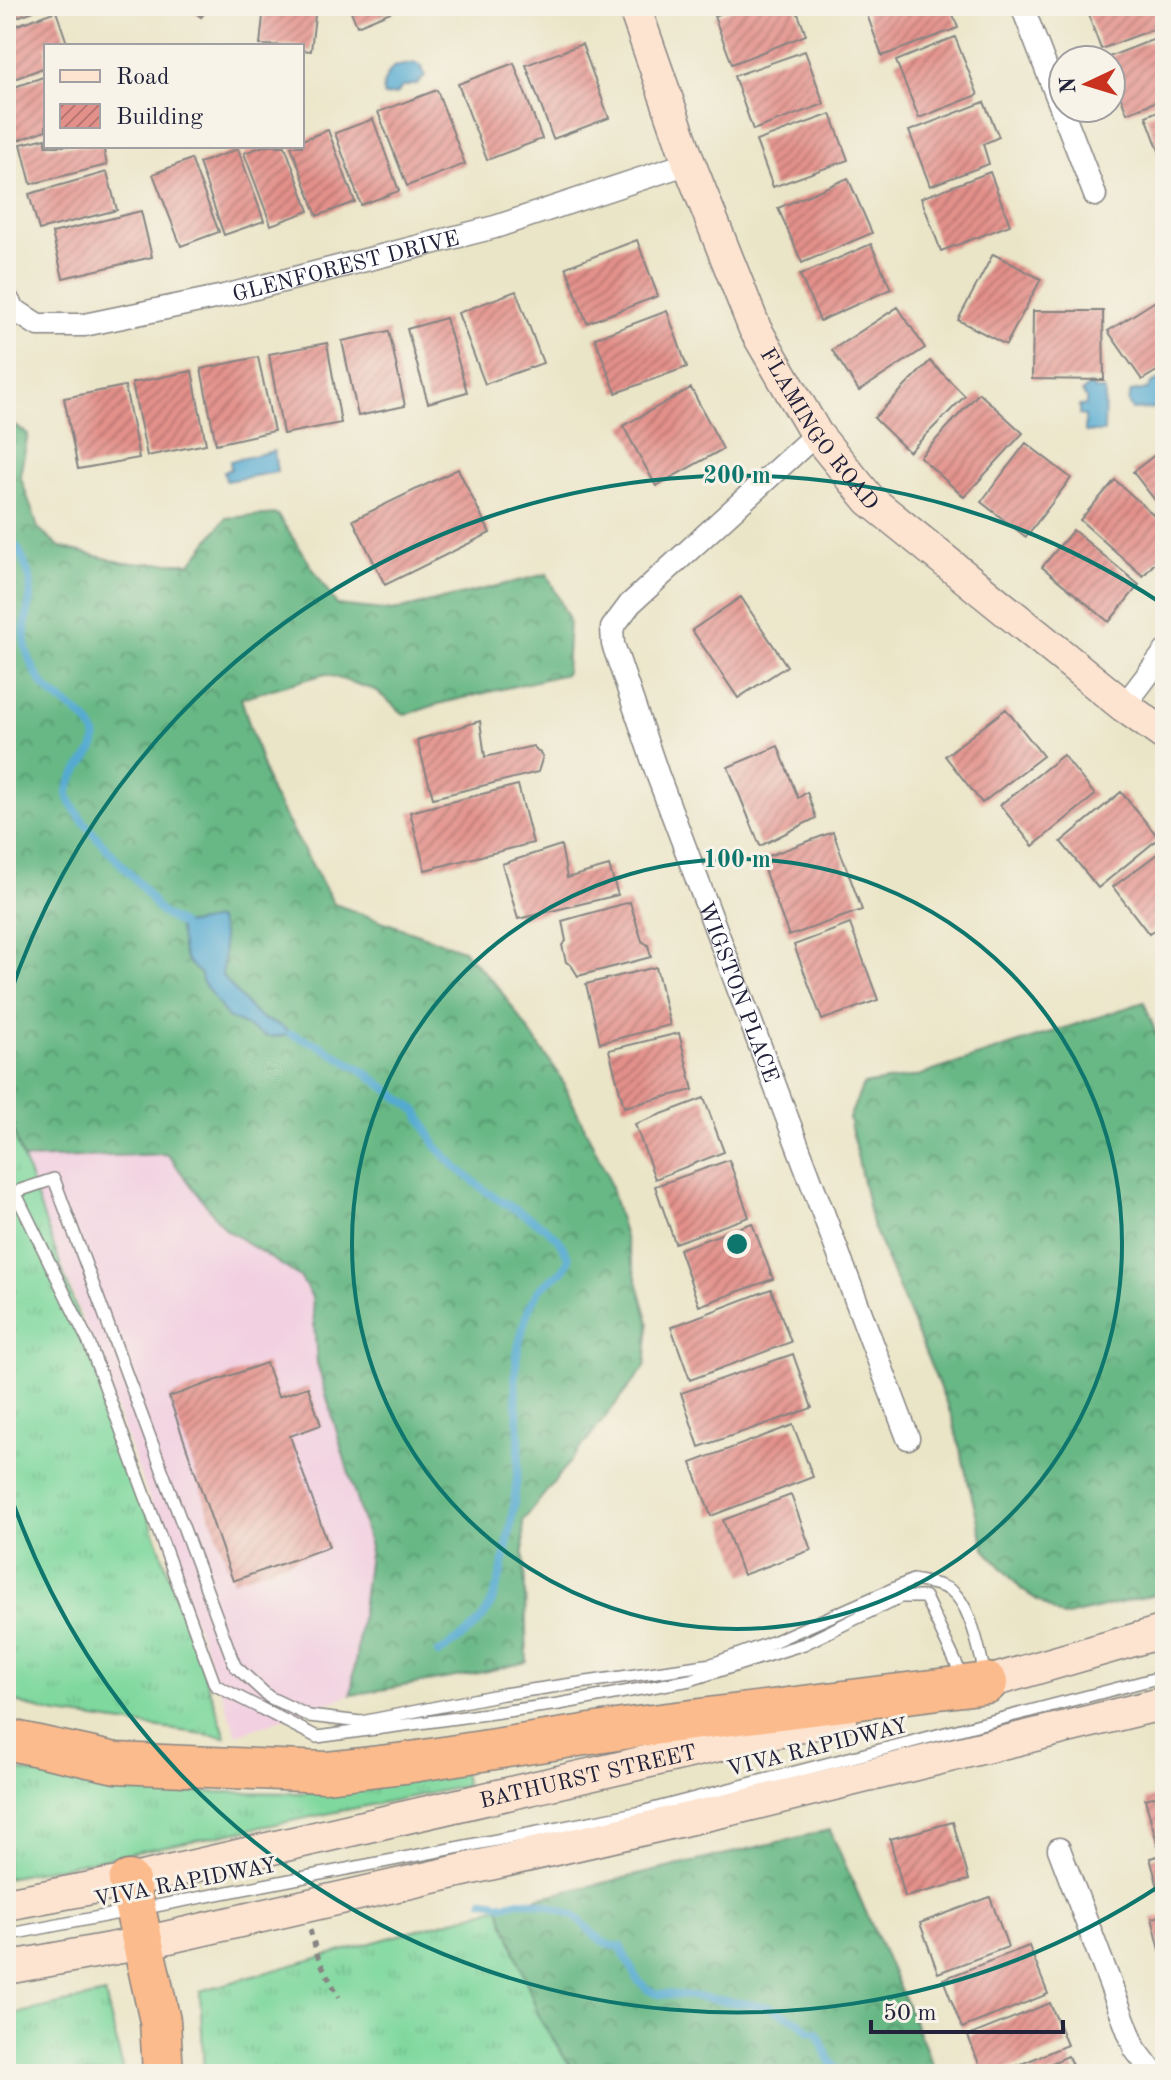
<svg xmlns="http://www.w3.org/2000/svg" width="1171" height="2080" font-family="'Old Standard TT',serif">
  <style>
    .built { fill: #f2cfe1 }
    .grass { fill: url(#grass-tufts); stroke: #507d6c; stroke-width: 2 }
    .forest { fill: url(#forest-crowns); stroke: #446d60; stroke-width: 2 }
    .water { fill: #55aad1; stroke: #3c6686; stroke-width: 2 }
    .lines { fill: none; stroke-linecap: round; stroke-linejoin: round }
    .stream { stroke: #55aad1; stroke-width: 8 }
    .building { fill: url(#building-hatch) }
    .lane-casing { stroke: #868482; stroke-width: 14 }
    .street-casing { stroke: #868482; stroke-width: 25 }
    .secondary-casing { stroke: #868482; stroke-width: 35 }
    .highway-casing { stroke: #868482; stroke-width: 43 }
    .path { stroke: #868482; stroke-width: 5; stroke-dasharray: 6 6; stroke-linecap: butt }
    .lane { stroke: #fff; stroke-width: 11 }
    .street { stroke: #fff; stroke-width: 22 }
    .secondary { stroke: #fde4d1; stroke-width: 32 }
    .highway { stroke: #fbbb8c; stroke-width: 40 }
    .ring { fill: none; stroke: #0f766e; stroke-width: 4 }
    .labels { text-anchor: middle; stroke-width: 6; stroke-linejoin: round; paint-order: stroke }
    .street-label { font-size: 22px; fill: #22223b; stroke: #f7f3e8 }
    .centre { fill: #0f766e; stroke: #f7f3e8; stroke-width: 4 }
    .ring-label { font-size: 24px; text-anchor: middle; font-weight: bold; fill: #0f766e; stroke: #f7f3e8; stroke-width: 6; stroke-linejoin: round; paint-order: stroke }
  </style>
  <defs>
    <pattern id="grass-tufts" width="24" height="20" patternUnits="userSpaceOnUse" patternTransform="scale(2)"><rect width="24" height="20" fill="#7fd89e"/><path d="M3 7l-1-3M5 7V3M7 7l1-3M15 17l-1-3M17 17v-4M19 17l1-3" fill="none" stroke="#6db989"/></pattern>
    <pattern id="forest-crowns" width="20" height="18" patternUnits="userSpaceOnUse" patternTransform="scale(2)"><rect width="20" height="18" fill="#67b885"/><path d="M2 6a3 3 0 1 1 6 0M12 15a3 3 0 1 1 6 0" fill="none" stroke="#54956e"/></pattern>
    <pattern id="building-hatch" width="6" height="6" patternUnits="userSpaceOnUse" patternTransform="scale(2)"><rect width="6" height="6" fill="#e3908a"/><path d="M-1 1l2-2M0 6l6-6M5 7l2-2" fill="none" stroke="#b87572"/></pattern>
  </defs>
  <rect width="100%" height="100%" fill="#f7f3e8"/>
  <filter id="ink" filterUnits="userSpaceOnUse"><feTurbulence type="fractalNoise" baseFrequency=".0125" numOctaves="2"/><feDisplacementMap in="SourceGraphic" scale="16" xChannelSelector="R" yChannelSelector="G"/><feConvolveMatrix kernelMatrix="1 2 1 2 8 2 1 2 1" color-interpolation-filters="sRGB"/></filter>
  <filter id="wash" filterUnits="userSpaceOnUse"><feTurbulence type="fractalNoise" baseFrequency=".006" numOctaves="4" result="noise"/><feDisplacementMap in="SourceGraphic" scale="32" xChannelSelector="R" yChannelSelector="G"/><feGaussianBlur stdDeviation="1.8" result="paint"/><feColorMatrix in="noise" values="0 0 0 0 0 0 0 0 0 0 0 0 0 0 0 0 0 1.4 0 .05"/><feComposite in="paint" operator="in"/></filter>
  <g filter="url(#wash)">
    <rect width="100%" height="100%" fill="#ebe5c8"/>
    <!-- built -->
    <path class="built" d="M167 1153 224 1228 300 1278 312 1297 317 1363 370 1547 351 1695 237 1735 23 1159Z"/>
    <!-- grass -->
    <path class="grass" d="M6 1110 226 1737 51 1713 6 1699Z
      M6 1768 125 1791 303 1793 462 1768 466 1786 6 1878Z
      M499 1907 541 2021 576 2074H204L200 1991Z
      M105 1994 124 2074H9L6 2072V2016Z"/>
    <!-- forest -->
    <path class="forest" d="M6 420 28 434 20 475 38 528 60 547 125 563H191L226 518 277 514 337 605 393 611 547 574 569 620 566 674 442 703 405 715 375 690 325 674 241 698 270 790 334 904 463 950 498 987 559 1074 607 1174 649 1323 645 1367 523 1521 527 1662 479 1673 351 1695 370 1547 317 1363 312 1297 300 1277 224 1228 167 1154 23 1159 6 1110Z
      M1144 1002 1165 1057V1592L1063 1617 1022 1590 985 1549 952 1417 872 1224 849 1118 863 1085 918 1076Z
      M830 1830 937 2074H576L541 2021 499 1907Z"/>
    <!-- water -->
    <path class="water" d="M416 63 422 67 425 76 417 84 402 87 397 94 384 96C381 84 386 76 393 67Z
      M1165 377 1164 399 1152 409 1132 410 1128 402 1131 392 1148 389 1151 384Z
      M1090 385 1095 390H1105L1104 432H1085V416L1079 415V406L1086 405V398L1082 392Z
      M274 451 277 472 226 481 224 472 231 469 230 461Z
      M217 919C226 938 224 956 222 976 234 988 243 1003 257 1015 268 1024 281 1022 291 1034 255 1043 258 1026 229 1019L202 981 201 974C177 956 185 950 178 926L183 923 190 924Z"/>
    <g class="lines">
      <!-- stream -->
      <path class="stream" d="M6 539C17 545 20 551 24 562 26 568 29 574 30 579 34 603 19 628 27 652 31 664 38 679 47 689 61 704 88 714 95 735 101 753 69 771 68 793 67 811 128 870 142 887 148 894 153 904 160 911 165 916 174 920 180 924
        M291 1034 319 1045 363 1071 417 1111 436 1146 456 1167 488 1193 543 1226 559 1240 569 1258C563 1278 547 1277 537 1293 527 1308 523 1327 519 1344 512 1375 517 1405 519 1435 521 1470 505 1587 485 1614 474 1630 455 1643 438 1653
        M484 1900C491 1900 496 1903 502 1904 508 1905 515 1901 521 1901 537 1901 556 1908 570 1914 589 1923 598 1949 620 1946L636 1978 647 1989 658 1994 683 1995 769 2007 800 2022 809 2031 817 2032 830 2062 841 2074"/>
    </g>
    <g id="blocks">
      <!-- building -->
      <path class="building" d="M6 6H32L34 11 6 21Z
        M187 6H210L201 17Z
        M264 6H316L311 51 302 50V46L260 45Z
        M349 6H405L357 26Z
        M741 6H795L806 35 732 64 714 16Z
        M864 6H950L958 28 882 56Z
        M1085 6H1165V25L1101 49Z
        M56 11 68 46H46V67L6 82V29Z
        M1165 35V98L1127 113 1111 71V60L1106 58Z
        M955 37 978 95 919 118 896 61Z
        M582 44 609 118 553 139 526 65Z
        M805 51 824 104 753 130 734 76Z
        M514 63 542 139 487 160 458 84Z
        M46 76V130L16 141 6 112V90Z
        M437 90 465 164 407 186 378 112Z
        M984 102 999 137 983 144 989 164 930 186 909 131Z
        M1165 108V167L1146 116Z
        M831 114 848 160 773 187 756 141Z
        M373 119 399 191 361 205 335 133Z
        M328 130 355 202 317 216 291 146H302V140Z
        M46 138V146H103L107 165 31 184 21 144Z
        M264 146H285L309 211 271 225 244 153Z
        M238 149 264 221 224 235 199 163Z
        M191 159 219 232 181 246 153 174Z
        M107 172 117 210 39 230 29 194Z
        M990 172 1010 225 941 251 921 198Z
        M848 178 872 233 802 263 778 208Z
        M141 211 152 257 63 278 52 233Z
        M637 240 658 296 587 323 566 267Z
        M871 244 891 289 820 321 800 275Z
        M993 254 1041 279 1006 345 958 320Z
        M516 291 543 363 485 384 458 313Z
        M1165 295V366L1142 380 1108 331Z
        M898 307 925 348 859 391 832 350Z
        M667 311 687 367 616 393 595 338Z
        M1033 311H1103L1104 380 1032 379Z
        M446 318 467 392 428 403 407 329Z
        M389 331 405 406 358 416 342 341Z
        M327 343 341 423 283 434 269 354Z
        M258 357 274 431 216 444 201 369Z
        M930 361 965 396 909 452 874 418Z
        M192 371 206 444 147 456 132 383Z
        M125 386 139 458 78 469 64 398Z
        M691 388 723 449 656 486 623 426Z
        M979 393 1023 433 964 497 920 457Z
        M1026 443 1071 478 1026 537 981 502Z
        M1165 447V513L1133 472Z
        M458 469 490 533 385 585 353 520Z
        M1115 480 1165 525V552L1143 576 1080 520Z
        M1073 530 1139 585 1109 622 1042 567Z
        M741 597 787 666 738 698 692 630Z
        M1006 709 1043 756 982 803 945 756Z
        M480 721 485 757 533 746 543 756 538 772 433 798 417 740Z
        M778 746 798 798 807 792 816 818 760 846 728 767Z
        M1063 755 1095 795 1033 846 1000 805Z
        M518 785 533 843 425 870 410 812Z
        M1121 792 1159 838 1098 888 1061 842Z
        M833 832 862 910 789 936 760 859Z
        M561 845 567 878 609 866 618 895 518 919 502 864Z
        M1165 848V922L1149 934 1113 887Z
        M630 902 642 941 648 945 651 957 578 976 571 965 566 962 562 945 566 941 562 921Z
        M850 924 878 1000 822 1020 794 945Z
        M656 967 670 1025 600 1043 586 984Z
        M679 1033 693 1090 624 1107 609 1050Z
        M704 1098 724 1152 655 1179 635 1124Z
        M729 1160 749 1217 675 1243 655 1186Z
        M752 1223 773 1279 699 1306 679 1249Z
        M771 1289 791 1342 690 1380 671 1327Z
        M793 1354 812 1408 699 1447 681 1393Z
        M266 1363 278 1397 308 1387 321 1425 290 1436 329 1547 233 1581 169 1397Z
        M793 1425 813 1477 711 1516 691 1463Z
        M791 1495 811 1550 743 1575 723 1520Z
        M1165 1794V1844L1158 1846 1145 1799Z
        M953 1822 969 1880 905 1897 890 1839Z
        M1165 1854V1908H1164L1150 1858Z
        M990 1897 1008 1947 938 1973 920 1923Z
        M1165 1915V1966H1164L1152 1918Z
        M1029 1946 1048 1994 962 2028 943 1979Z
        M1050 2003 1067 2045 997 2074H983L968 2036Z
        M1068 2056 1076 2074H1026Z"/>
    </g>
  </g>
  <g filter="url(#ink)">
    <use href="#blocks" fill-opacity="0" stroke="#868482" stroke-width="2"/>
    <g class="lines">
      <defs>
        <path id="lane" d="M963 1678 925 1597H900L804 1644 690 1680 559 1704 317 1737 215 1685 89 1343 15 1192 54 1179 235 1666 269 1697 309 1716 361 1722 503 1694 712 1664 775 1641 913 1580C927 1583 946 1584 956 1595 972 1612 980 1653 985 1675
          M6 1935 641 1812 1165 1676"/>
        <g id="street">
          <path d="M1022 6 1095 195"/>
          <path id="s1" d="M6 297 13 309 38 325H84L224 296 495 227 689 163"/>
          <path id="s2" d="M816 434 630 604 612 628 613 644 658 776 908 1438"/>
          <path d="M1124 706 1165 652"/>
          <path d="M1059 1849 1135 2049 1154 2074"/>
        </g>
        <g id="secondary">
          <path id="s3" d="M634 6 689 163 755 329 816 434 870 500 1124 706 1165 735"/>
          <path d="M964 1689 1165 1631"/>
          <path id="s4" d="M6 1904 129 1881 841 1717"/>
          <path d="M6 1968 143 1943 736 1808 1165 1703"/>
        </g>
        <path id="highway" d="M6 1739 116 1763 326 1772 405 1763 636 1727 987 1683
          M129 1881 160 2021 163 2074"/>
      </defs>
      <!-- lane casing -->
      <use href="#lane" class="lane-casing"/>
      <!-- street casing -->
      <use href="#street" class="street-casing"/>
      <!-- secondary casing -->
      <use href="#secondary" class="secondary-casing"/>
      <!-- highway casing -->
      <use href="#highway" class="highway-casing"/>
      <!-- path -->
      <path class="path" d="M310 1930 319 1960 339 1997"/>
      <!-- lane -->
      <use href="#lane" class="lane"/>
      <!-- street -->
      <use href="#street" class="street"/>
      <!-- secondary -->
      <use href="#secondary" class="secondary"/>
      <!-- highway -->
      <use href="#highway" class="highway"/>
    </g>
  </g>
  <!-- distance rings -->
  <g class="ring">
    <circle cx="737" cy="1244" r="385"/>
    <path d="M1161 1885A769 769 0 0 1 8 1488M8 1000A769 769 0 0 1 1161 603"/>
  </g>
  <g class="labels">
    <!-- street labels -->
    <g class="street-label">
      <text dy="8" stroke="none"><textPath href="#s1" startOffset="358">GLENFOREST DRIVE</textPath></text>
      <text dy="8" stroke="none"><textPath href="#s3" startOffset="464">FLAMINGO ROAD</textPath></text>
      <text dy="8" stroke="none"><textPath href="#s2" startOffset="668">WIGSTON PLACE</textPath></text>
      <text transform="translate(817 1746) rotate(-14)" y="8">VIVA RAPIDWAY</text>
      <text dy="8" stroke="none"><textPath href="#s4" startOffset="596">BATHURST STREET</textPath></text>
      <text transform="translate(185 1881) rotate(-11)" y="8">VIVA RAPIDWAY</text>
    </g>
  </g>
  <circle cx="737" cy="1244" r="12" class="centre"/>
  <g class="ring-label">
    <text x="737" y="483">200 m</text>
    <text x="737" y="867">100 m</text>
  </g>
  <!-- margin -->
  <rect width="1171" height="2080" fill="none" stroke="#f7f3e8" stroke-width="32"/>
  <!-- legend -->
  <rect x="44" y="44" width="260" height="104" fill="#f7f3e8" stroke="#a29fa3" stroke-width="2"/>
  <rect x="60" y="70" width="40" height="12" fill="#fde4d1" stroke="#a29fa3" stroke-width="2"/>
  <text x="116" y="84" font-size="24" fill="#22223b">Road</text>
  <rect x="60" y="104" width="40" height="24" fill="url(#building-hatch)" stroke="#a29fa3" stroke-width="2"/>
  <text x="116" y="124" font-size="24" fill="#22223b">Building</text>
  <!-- north arrow -->
  <g transform="translate(1087 84) rotate(266)"><circle r="38" fill="#f7f3e8" stroke="#a29fa3" stroke-width="2"/>
  <path d="M0-6L14 30L0 20L-14 30Z" fill="#c8321e"/>
  <text y="-12" font-size="22" font-weight="bold" text-anchor="middle" fill="#22223b">N</text>
  </g>
  <!-- scale -->
  <path d="M871 2020v12h192v-12" fill="none" stroke="#22223b" stroke-width="4"/>
  <text x="883" y="2020" font-size="24" fill="#22223b" stroke="#f7f3e8" stroke-width="6" paint-order="stroke">50 m</text>
</svg>
